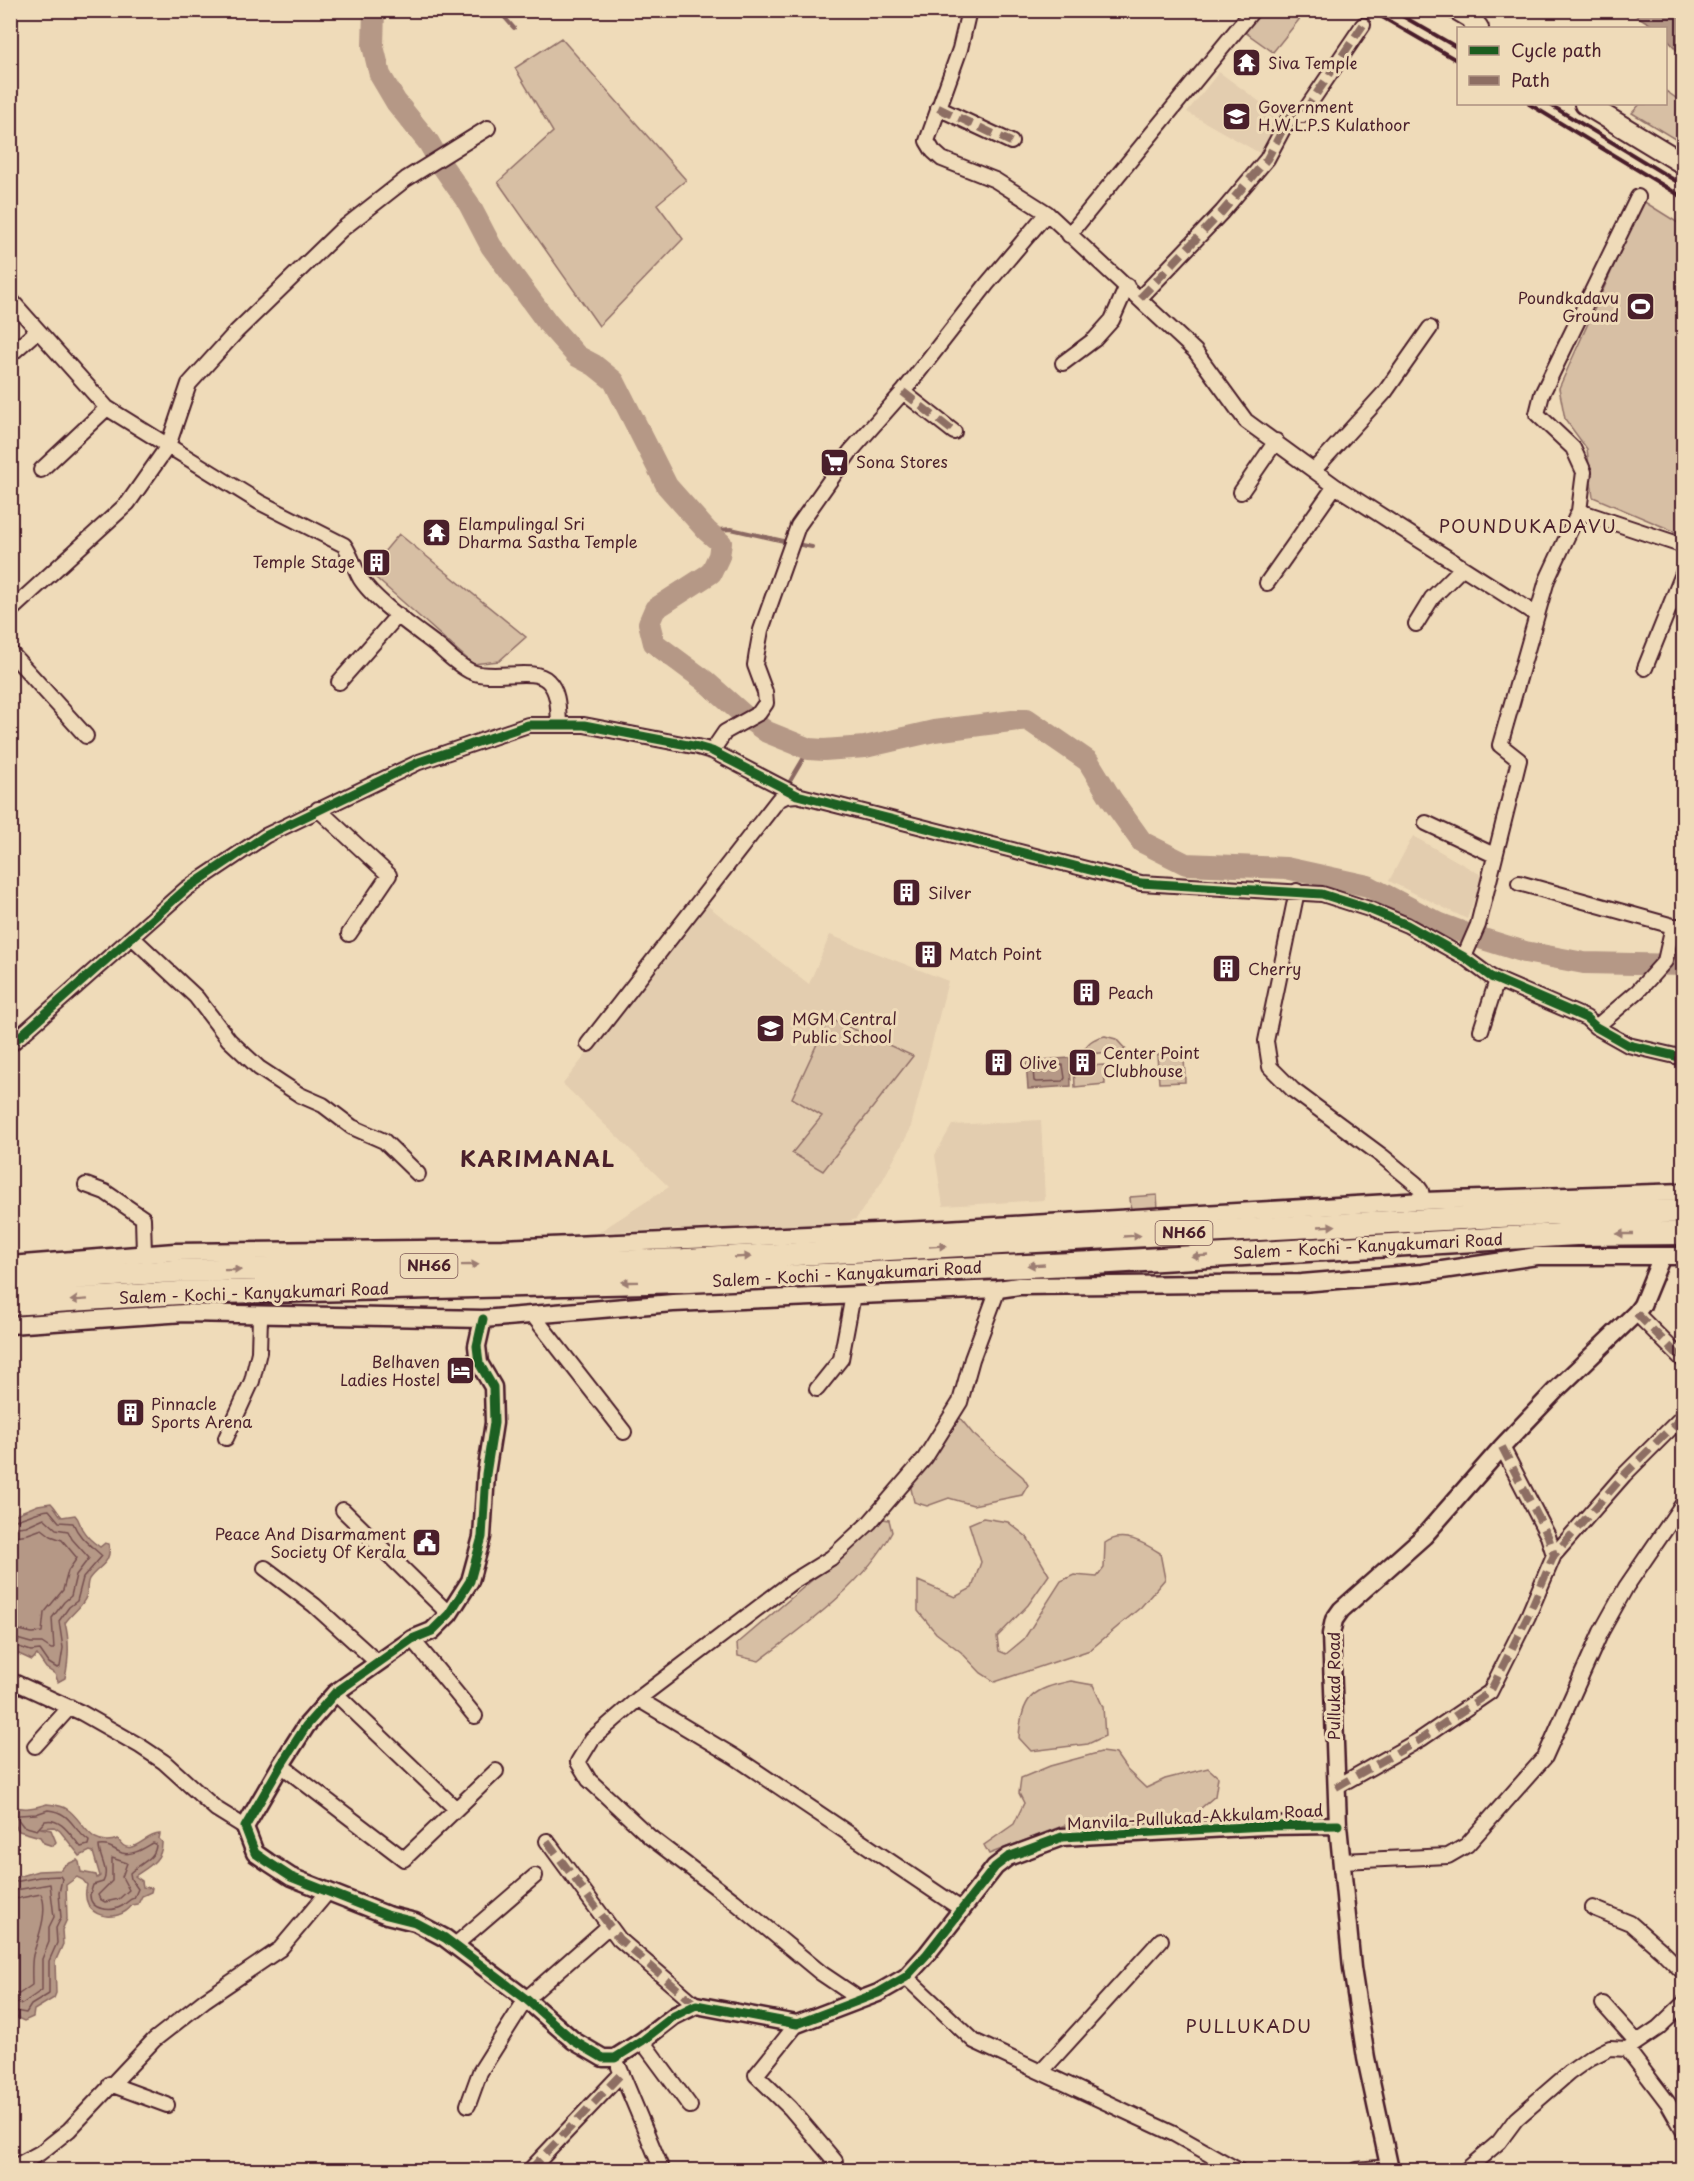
<svg xmlns="http://www.w3.org/2000/svg" width="1694" height="2181" font-family="'Playpen Sans',sans-serif">
  <style>
    .built { fill: #e3cdaf }
    .green { fill: #d7bfa4; stroke: #906f68; stroke-width: 1.5 }
    .water { fill: #b59886; stroke: #8a6862; stroke-width: 1.5 }
    .lines { fill: none; stroke-linecap: round; stroke-linejoin: round }
    .shore { stroke: #754f4f; stroke-width: 1.5 }
    .stream { stroke: #8a6862; stroke-width: 4 }
    .river { stroke: #b59886; stroke-width: 22 }
    .minor-casing { stroke: #4a1f2b; stroke-width: 18 }
    .tertiary-casing { stroke: #4a1f2b; stroke-width: 21 }
    .secondary-casing { stroke: #4a1f2b; stroke-width: 24 }
    .trunk-casing { stroke: #4a1f2b; stroke-width: 27 }
    .minor { stroke: #efdbb9; stroke-width: 14 }
    .tertiary { stroke: #efdbb9; stroke-width: 16 }
    .secondary { stroke: #efdbb9; stroke-width: 20 }
    .trunk { stroke: #efdbb9; stroke-width: 22 }
    .rail { stroke: #4a1f2b; stroke-width: 4 }
    .quiet { stroke: #8d6e63; stroke-width: 8; stroke-dasharray: 15 8; stroke-linecap: butt }
    .cycleway-casing { stroke: #efdbb9; stroke-width: 13 }
    .cycleway { stroke: #1b5e20; stroke-width: 9 }
    .oneway { fill: #9c7d72 }
    .labels { text-anchor: middle; stroke-width: 6; stroke-linejoin: round; paint-order: stroke }
    .shield { fill: #efdbb9; stroke: #7c5756; stroke-width: 1.5 }
    .shield-label { font-size: 15px; font-weight: bold; fill: #4a1f2b }
    .poi-label { font-size: 16px; fill: #4a1f2b; stroke: #efdbb9; text-anchor: start }
    .street-label { font-size: 16px; fill: #4a1f2b; stroke: #efdbb9 }
    .neighbourhood-label { font-size: 18px; letter-spacing: 1.5px; fill: #4a1f2b; stroke: #efdbb9 }
    .district-label { font-size: 22px; font-weight: bold; letter-spacing: 1.5px; fill: #4a1f2b; stroke: #efdbb9 }
  </style>
  <rect width="100%" height="100%" fill="#efdbb9"/>
  <filter id="ink" filterUnits="userSpaceOnUse"><feTurbulence type="fractalNoise" baseFrequency=".0167" numOctaves="2"/><feDisplacementMap in="SourceGraphic" scale="12" xChannelSelector="R" yChannelSelector="G"/><feConvolveMatrix kernelMatrix="1 2 1 2 8 2 1 2 1" color-interpolation-filters="sRGB"/></filter>
  <g filter="url(#ink)">
    <!-- built -->
    <path class="built" d="M1219 72 1285 120 1263 155 1187 112Z
      M1413 836 1483 876 1467 919 1389 881Z
      M704 903 809 984 830 935 948 981 910 1130 881 1183 856 1219 840 1224 599 1232 669 1187 563 1084Z
      M1041 1120 1045 1200 943 1206 935 1155 952 1125Z"/>
    <!-- green -->
    <path class="green" d="M1260 11H1306L1273 52 1245 32Z
      M561 38 686 180 657 204 683 239 599 326 498 182 553 132 515 68Z
      M1666 91 1683 103V144L1632 113 1640 104H1666Z
      M1643 201 1683 226V535L1593 497 1587 449 1565 419 1559 388Z
      M399 534 526 637 499 661 473 664 368 571Z
      M829 1018 913 1056 823 1171 792 1153 822 1116 792 1098Z
      M1105 1036 1116 1039 1126 1050 1082 1055C1086 1043 1093 1038 1105 1036Z
      M1184 1054 1185 1082 1159 1083 1157 1055Z
      M1104 1065 1105 1084 1075 1087 1074 1067Z
      M1157 1195 1158 1209 1131 1210 1130 1197Z
      M960 1418 973 1434 1023 1477 1028 1485 1022 1495 973 1505 949 1498 927 1506 914 1502 910 1484 950 1421Z
      M878 1518 889 1520 892 1532C866 1582 804 1627 759 1661L738 1656 737 1644 845 1552Z
      M983 1518 1008 1522 1027 1537 1049 1575 1028 1605 997 1637 999 1651 1006 1654 1024 1639 1061 1581 1074 1575 1097 1577 1104 1568 1105 1543C1123 1530 1144 1543 1160 1553L1165 1579 1141 1607 1090 1650 995 1682 981 1673 961 1652 936 1633 918 1611V1581L955 1597 972 1588 981 1562 969 1524Z
      M1071 1681 1093 1685 1103 1707 1105 1736 1088 1744 1031 1751 1019 1738C1021 1697 1032 1689 1071 1681Z
      M1101 1752 1116 1754 1127 1770 1146 1788 1165 1779 1208 1768 1218 1777 1215 1796 1194 1814 1152 1825H1065L989 1854 984 1845 1014 1824 1024 1803 1019 1793 1021 1778 1050 1766Z"/>
    <!-- water -->
    <path class="water" d="M1629 11H1683V57L1666 38V28H1656Z
      M1070 1058 1071 1086 1028 1089 1026 1061Z
      M51 1503C56 1508 57 1512 62 1517L75 1515C80 1520 79 1523 82 1529 86 1536 94 1543 100 1547L105 1543 109 1544C112 1564 99 1565 89 1579 86 1585 88 1591 86 1597 82 1607 71 1614 65 1623 70 1642 69 1659 65 1678L58 1682 55 1674 46 1668 37 1655 32 1660 10 1650 11 1516 38 1505Z
      M47 1804C54 1805 61 1805 67 1809 84 1820 89 1849 118 1839 130 1861 145 1833 160 1834L159 1839 162 1842C163 1860 148 1867 135 1876L142 1881 143 1887 152 1888 151 1892 142 1896 138 1904 132 1905C118 1925 78 1918 87 1885L83 1880 77 1877 66 1885 67 1919 62 1930 63 1944 55 1962 56 1993 54 1998 34 2010 33 2017 24 2021 11 2015V1879L38 1871 61 1870 65 1865 77 1860 79 1862 81 1872 96 1875 97 1878 100 1876 93 1852 90 1851 80 1856 60 1831 54 1827 40 1828 51 1830 56 1842 53 1846 44 1843 40 1837 19 1831 11 1820V1806C24 1810 34 1808 47 1804Z"/>
    <g class="lines">
      <!-- shore -->
      <path class="shore" d="M1063 1065 1065 1078 1063 1081 1036 1082 1034 1081 1033 1069 1035 1066Z
        M10 1521C24 1519 36 1511 49 1510L59 1522 73 1523C80 1540 91 1545 102 1556L83 1578 77 1601 69 1607 59 1621 63 1648 60 1667 57 1668 49 1663 40 1650 31 1651 10 1644
        M10 1528 26 1526 44 1518 56 1529 68 1531 72 1539 89 1558 76 1575 71 1596 64 1602 52 1618 54 1649H51L42 1643H31L10 1637
        M10 1537 28 1534 42 1529 51 1536 62 1540 77 1558 68 1571 63 1590 44 1613 42 1632 32 1633 10 1628
        M48 1810C71 1812 72 1829 89 1841L88 1845 81 1847C71 1836 61 1817 45 1821L37 1830 23 1826 17 1818 19 1815 36 1814Z
        M153 1843 156 1844C156 1860 139 1863 130 1873L131 1879 138 1889 134 1898C129 1899 127 1903 122 1906 112 1912 90 1911 90 1895 91 1891 92 1888 93 1885L103 1882C110 1870 99 1858 99 1846 113 1845 111 1849 122 1853 133 1856 144 1848 153 1843Z
        M112 1858 127 1863 122 1877 129 1890 119 1899 105 1902 100 1899 98 1895 112 1881Z
        M10 1883 39 1877 60 1876 62 1879 59 1893 61 1918 56 1928 57 1943 49 1961V1994L31 2005 26 2013 10 2010
        M10 1891 50 1884 54 1917 49 1927V1942L42 1959V1990L22 2004 10 2002
        M10 1900 41 1894C49 1911 38 1938 33 1955 31 1965 32 1975 32 1985L19 1994 10 1993"/>
      <!-- stream -->
      <path class="stream" d="M498 10 514 28
        M707 531 731 529 788 542
        M796 544 812 547
        M789 783 809 749"/>
      <!-- river -->
      <path class="river" d="M374 10 373 46 380 75 396 102 429 143 441 164 469 204 491 246 547 322 577 356 594 365 614 381 667 486 707 531 721 543 719 556 711 573 655 609 649 623 654 643 704 680 746 717 767 732 809 749 824 750 865 747 934 731 1027 719 1088 761 1112 800 1142 842 1186 864 1286 868 1368 886 1438 923 1467 934 1525 952 1584 963 1684 965"/>
      <defs>
        <path id="minor" d="M969 10 960 49 927 141 933 151 942 159 995 180 1047 213 1195 351 1246 421 1335 486 1537 615 1547 580 1579 511 1684 546
          M1452 10 1474 23
          M938 108 1011 142
          M1069 235 1253 10
          M1140 298 1222 212 1267 159 1291 114 1302 115 1363 25
          M10 299 107 408 259 502 344 545C351 555 354 567 360 578 374 601 417 630 439 647 449 656 460 667 472 672 493 681 534 666 548 681 559 692 558 709 559 724
          M10 355 37 331
          M1063 363 1095 339 1112 320 1127 286
          M903 392 954 432
          M41 470 107 408
          M1314 470 1385 392 1430 328
          M1241 492 1276 441
          M1579 511 1584 472 1573 448 1537 414 1542 394 1638 197
          M1267 583 1335 486
          M10 611 128 503 168 446 189 384 236 332 341 230 406 179 488 128
          M1416 624 1432 598 1462 568
          M10 652 86 736
          M1645 668 1684 571
          M339 682 398 615
          M712 751 725 732 759 713 766 703 765 692 755 665 757 652 761 630 798 526 850 452 903 392 987 284 1047 213
          M318 809 389 875 349 934
          M1426 823 1494 855
          M1519 883 1673 926H1684
          M1297 891 1266 1041 1270 1067 1293 1090 1382 1156 1416 1184 1421 1191 1423 1201
          M133 938 196 997 229 1040 259 1068 300 1095 323 1105 352 1127 384 1141 418 1174
          M1464 957 1478 925 1519 760 1500 745 1537 615
          M1596 1027 1638 991 1665 961 1673 926
          M1481 1030 1497 980
          M588 1044 778 800 786 796 797 795
          M10 1045 186 889 265 836 419 762 528 725H584L698 747 712 751 797 795 1141 883 1322 894 1369 909 1407 925 1464 957 1491 977 1586 1018 1596 1027 1628 1045 1684 1058
          M86 1185 105 1192 143 1218 144 1254
          M1636 1313 1684 1361
          M532 1314 624 1432
          M817 1389 841 1359 853 1295
          M226 1438 252 1381 259 1352 260 1316
          M1502 1447 1548 1536 1554 1555
          M343 1510 449 1614
          M265 1568 314 1605 378 1663
          M412 1639 475 1716
          M10 1680 82 1713 140 1746 164 1762 216 1809 245 1827
          M335 1693 456 1809
          M638 1699 735 1757 961 1909
          M35 1746 70 1707
          M281 1765 404 1859 496 1771
          M1336 1787 1421 1739 1490 1692 1528 1616 1554 1555 1624 1475 1684 1415
          M547 1841 619 1939 696 2005
          M1342 1861 1448 1856 1467 1845 1545 1757 1601 1632 1626 1587 1684 1502
          M1593 1908 1630 1923 1662 1951 1684 1973
          M455 1945 535 1876
          M906 1977 974 2041 1174 2134 1238 2170
          M861 2000 821 1973 734 1901 650 1837 589 1780 578 1762 592 1739 638 1699 792 1582 831 1558 870 1522 925 1458 960 1402 972 1359 998 1289
          M1603 2004 1637 2042
          M797 2024 756 2075 790 2108 835 2161
          M642 2041 690 2106
          M1627 2049 1668 2103 1684 2131
          M619 2067 662 2170
          M1041 2072 1161 1940
          M110 2084 167 2105
          M468 2105 480 2072 526 1999 609 1926
          M10 2169 40 2153 69 2130 154 2040 205 2000 280 1949 328 1892
          M530 2170 621 2074
          M1357 2170 1389 2167
          M1466 2170 1499 2142 1516 2119 1569 2073 1590 2058 1610 2048 1627 2049 1658 2028 1684 2003"/>
        <path id="tertiary" d="M10 1265 175 1252 502 1248 946 1229 1423 1201 1684 1192
          M483 1319 477 1346 479 1363 493 1387 494 1423 486 1474 482 1537 470 1581 449 1614 432 1631 412 1639 335 1693 306 1726 281 1765 245 1827 255 1853 268 1862 291 1877 387 1915 415 1922 445 1938 526 1999 574 2041 603 2058H615L642 2041 674 2016 696 2005 797 2024 878 1993 906 1977 927 1954 995 1867 1008 1857 1062 1837 1265 1826 1338 1825
          M10 1325 184 1313 483 1319 673 1303 998 1289 1019 1286 1302 1283 1422 1273 1537 1256H1684
          M1390 2170 1366 2058 1352 1968 1338 1825 1331 1634 1334 1620 1341 1610 1424 1536 1502 1447 1555 1391 1636 1313 1642 1305 1662 1256"/>
        <path id="secondary" d="M1472 10 1474 23 1478 28
          M1585 104 1684 164"/>
        <path id="trunk" d="M10 1282 174 1271 684 1260 1576 1212 1684 1211
          M10 1304 179 1293 689 1281 1094 1263 1576 1234 1684 1233"/>
      </defs>
      <!-- minor casing -->
      <use href="#minor" class="minor-casing"/>
      <!-- tertiary casing -->
      <use href="#tertiary" class="tertiary-casing"/>
      <!-- secondary casing -->
      <use href="#secondary" class="secondary-casing"/>
      <!-- trunk casing -->
      <use href="#trunk" class="trunk-casing"/>
      <!-- minor -->
      <use href="#minor" class="minor"/>
      <!-- tertiary -->
      <use href="#tertiary" class="tertiary"/>
      <!-- secondary -->
      <use href="#secondary" class="secondary"/>
      <!-- trunk -->
      <use href="#trunk" class="trunk"/>
      <!-- rail -->
      <path class="rail" d="M1370 10 1458 61
        M1392 10 1458 48
        M1529 104 1684 198
        M1549 104 1684 186"/>
      <!-- quiet -->
      <path class="quiet" d="M938 108 1011 142
        M1140 298 1222 212 1267 159 1291 114 1302 115 1363 25
        M903 392 954 432
        M1636 1313 1684 1361
        M1502 1447 1548 1536 1554 1555
        M1336 1787 1421 1739 1490 1692 1528 1616 1554 1555 1624 1475 1684 1415
        M547 1841 619 1939 696 2005
        M530 2170 621 2074"/>
      <defs>
        <path id="cycleway" d="M10 1045 186 889 265 836 419 762 528 725H584L698 747 712 751 797 795 1141 883 1322 894 1369 909 1407 925 1464 957 1491 977 1586 1018 1596 1027 1628 1045 1684 1058
          M483 1319 477 1346 479 1363 493 1387 494 1423 486 1474 482 1537 470 1581 449 1614 432 1631 412 1639 335 1693 306 1726 281 1765 245 1827 255 1853 268 1862 291 1877 387 1915 415 1922 445 1938 526 1999 574 2041 603 2058H615L642 2041 674 2016 696 2005 797 2024 878 1993 906 1977 927 1954 995 1867 1008 1857 1062 1837 1265 1826 1338 1825"/>
      </defs>
      <!-- cycleway casing -->
      <use href="#cycleway" class="cycleway-casing"/>
      <!-- cycleway -->
      <use href="#cycleway" class="cycleway"/>
    </g>
    <!-- one-way arrows -->
    <defs><path id="oneway-solid" d="M-6-.8H1V-3.2L6.5 0L1 3.2V.8H-6Z" transform="scale(1.5)"/></defs>
    <g class="oneway">
      <use href="#oneway-solid" transform="translate(1327 1226) rotate(-3)"/>
      <use href="#oneway-solid" transform="translate(1625 1234) rotate(180)"/>
      <use href="#oneway-solid" transform="translate(1132 1236) rotate(-3)"/>
      <use href="#oneway-solid" transform="translate(938 1246) rotate(-3)"/>
      <use href="#oneway-solid" transform="translate(1200 1256) rotate(177)"/>
      <use href="#oneway-solid" transform="translate(743 1257) rotate(-3)"/>
      <use href="#oneway-solid" transform="translate(470 1265) rotate(-1)"/>
      <use href="#oneway-solid" transform="translate(1036 1265) rotate(177)"/>
      <use href="#oneway-solid" transform="translate(233 1270) rotate(-1)"/>
      <use href="#oneway-solid" transform="translate(630 1282) rotate(179)"/>
      <use href="#oneway-solid" transform="translate(79 1300) rotate(176)"/>
    </g>
  </g>
  <!-- icons -->
  <defs>
    <symbol id="temple-square" viewBox="-11 -11 22 22"><rect x="-9" y="-9" width="18" height="18" rx="4" fill="#4a1f2b" stroke="#efdbb9"/><path d="M0-6L5-2H3V0L6.5 2.5H4V6H1.5V3h-3V6H-4V2.5H-6.5L-3 0V-2H-5Z" fill="#fff"/></symbol>
    <symbol id="school-square" viewBox="-11 -11 22 22"><rect x="-9" y="-9" width="18" height="18" rx="4" fill="#4a1f2b" stroke="#efdbb9"/><path d="M0-5L7-2L0 1L-7-2ZM-4 1L0 2.5L4 1V4Q0 6-4 4Z" fill="#fff"/></symbol>
    <symbol id="stadium-square" viewBox="-11 -11 22 22"><rect x="-9" y="-9" width="18" height="18" rx="4" fill="#4a1f2b" stroke="#efdbb9"/><path d="M0-5a6.5 5 0 1 0 0 10a6.5 5 0 1 0 0-10ZM-3.5-1.8h7v3.6h-7Z" fill="#fff"/></symbol>
    <symbol id="supermarket-square" viewBox="-11 -11 22 22"><rect x="-9" y="-9" width="18" height="18" rx="4" fill="#4a1f2b" stroke="#efdbb9"/><path d="M-6-5.5h2.5l.6 2H6L4.5 2H-2.5L-4.4-4H-6ZM-1.5 3.2a1.3 1.3 0 1 0 .1 0ZM3 3.2a1.3 1.3 0 1 0 .1 0Z" fill="#fff"/></symbol>
    <symbol id="building-square" viewBox="-11 -11 22 22"><rect x="-9" y="-9" width="18" height="18" rx="4" fill="#4a1f2b" stroke="#efdbb9"/><path d="M-4-6H4V6H1V3H-1V6H-4ZM-2.5-4.3h1.7v1.8h-1.7ZM.8-4.3h1.7v1.8H.8ZM-2.5-1h1.7V.8h-1.7ZM.8-1h1.7V.8H.8Z" fill="#fff"/></symbol>
    <symbol id="hotel-square" viewBox="-11 -11 22 22"><rect x="-9" y="-9" width="18" height="18" rx="4" fill="#4a1f2b" stroke="#efdbb9"/><path d="M-6-4.5h1.5V1H6V5H4.5V3h-9V5H-6ZM-4 0a1.8 1.8 0 1 1 3.6 0ZM.5 0V-2.5h3Q6-2.5 6 0Z" fill="#fff"/></symbol>
    <symbol id="civic-square" viewBox="-11 -11 22 22"><rect x="-9" y="-9" width="18" height="18" rx="4" fill="#4a1f2b" stroke="#efdbb9"/><path d="M-.6-6.5H3V-4.5H.6V-3L4-1V1h2V6H-6V1h2V-1L-.6-3ZM-1.2 2.5V6h2.4V2.5Z" fill="#fff"/></symbol>
  </defs>
  <g fill-rule="evenodd">
    <use href="#temple-square" x="1230" y="46" width="33" height="33"/>
    <use href="#school-square" x="1220" y="100" width="33" height="33"/>
    <use href="#stadium-square" x="1624" y="290" width="33" height="33"/>
    <use href="#supermarket-square" x="818" y="446" width="33" height="33"/>
    <use href="#temple-square" x="420" y="516" width="33" height="33"/>
    <use href="#building-square" x="360" y="546" width="33" height="33"/>
    <use href="#building-square" x="890" y="876" width="33" height="33"/>
    <use href="#building-square" x="912" y="938" width="33" height="33"/>
    <use href="#building-square" x="1210" y="952" width="33" height="33"/>
    <use href="#building-square" x="1070" y="976" width="33" height="33"/>
    <use href="#school-square" x="754" y="1012" width="33" height="33"/>
    <use href="#building-square" x="1066" y="1046" width="33" height="33"/>
    <use href="#building-square" x="982" y="1046" width="33" height="33"/>
    <use href="#hotel-square" x="444" y="1354" width="33" height="33"/>
    <use href="#building-square" x="114" y="1396" width="33" height="33"/>
    <use href="#civic-square" x="410" y="1526" width="33" height="33"/>
  </g>
  <g class="labels">
    <!-- shield labels -->
    <g class="shield">
      <rect x="1155.5" y="1221" width="57" height="24" rx="4.5"/>
      <rect x="400.5" y="1254" width="57" height="24" rx="4.5"/>
    </g>
    <g class="shield-label">
      <text x="1184" y="1238">NH66</text>
      <text x="429" y="1271">NH66</text>
    </g>
    <!-- poi labels -->
    <g class="poi-label">
      <text x="1268" y="69">Siva Temple</text>
      <text x="1258" y="113">Government<tspan x="1258" dy="18">H.W.L.P.S Kulathoor</tspan></text>
      <text x="1619" y="304" text-anchor="end">Poundkadavu<tspan x="1619" dy="18">Ground</tspan></text>
      <text x="856" y="468">Sona Stores</text>
      <text x="458" y="530">Elampulingal Sri<tspan x="458" dy="18">Dharma Sastha Temple</tspan></text>
      <text x="355" y="568" text-anchor="end">Temple Stage</text>
      <text x="928" y="899">Silver</text>
      <text x="949" y="960">Match Point</text>
      <text x="1248" y="975">Cherry</text>
      <text x="1108" y="999">Peach</text>
      <text x="792" y="1025">MGM Central<tspan x="792" dy="18">Public School</tspan></text>
      <text x="1103" y="1059">Center Point<tspan x="1103" dy="18">Clubhouse</tspan></text>
      <text x="1019" y="1069">Olive</text>
      <text x="440" y="1368" text-anchor="end">Belhaven<tspan x="440" dy="18">Ladies Hostel</tspan></text>
      <text x="151" y="1410">Pinnacle<tspan x="151" dy="18">Sports Arena</tspan></text>
      <text x="406" y="1540" text-anchor="end">Peace And Disarmament<tspan x="406" dy="18">Society Of Kerala</tspan></text>
    </g>
    <!-- street labels -->
    <g class="street-label">
      <text transform="translate(1368 1246) rotate(-3)" y="6">Salem - Kochi - Kanyakumari Road</text>
      <text transform="translate(847 1274) rotate(-3)" y="6">Salem - Kochi - Kanyakumari Road</text>
      <text transform="translate(254 1293) rotate(-2)" y="6">Salem - Kochi - Kanyakumari Road</text>
      <text transform="translate(1334 1686) rotate(-90)" y="6">Pullukad Road</text>
      <text transform="translate(1195 1817) rotate(-3)" y="6">Manvila-Pullukad-Akkulam Road</text>
    </g>
    <!-- neighbourhood labels -->
    <g class="neighbourhood-label">
      <text x="1528" y="533">POUNDUKADAVU</text>
      <text x="1249" y="2033">PULLUKADU</text>
    </g>
    <!-- district labels -->
    <g class="district-label">
      <text x="538" y="1167">KARIMANAL</text>
    </g>
  </g>
  <!-- margin -->
  <rect width="1694" height="2181" fill="none" stroke="#efdbb9" stroke-width="36"/>
  <rect x="18" y="18" width="1658" height="2145" fill="none" stroke="#4a1f2b" stroke-width="2" filter="url(#ink)"/>
  <!-- legend -->
  <rect x="1457" y="27" width="210" height="78" fill="#efdbb9" stroke="#ad9080" stroke-width="1.5"/>
  <rect x="1469" y="46" width="30" height="9" fill="#1b5e20" stroke="#ad9080" stroke-width="1.5"/>
  <text x="1511" y="57" font-size="18" fill="#4a1f2b">Cycle path</text>
  <rect x="1469" y="76" width="30" height="9" fill="#8d6e63" stroke="#ad9080" stroke-width="1.5"/>
  <text x="1511" y="87" font-size="18" fill="#4a1f2b">Path</text>
</svg>
